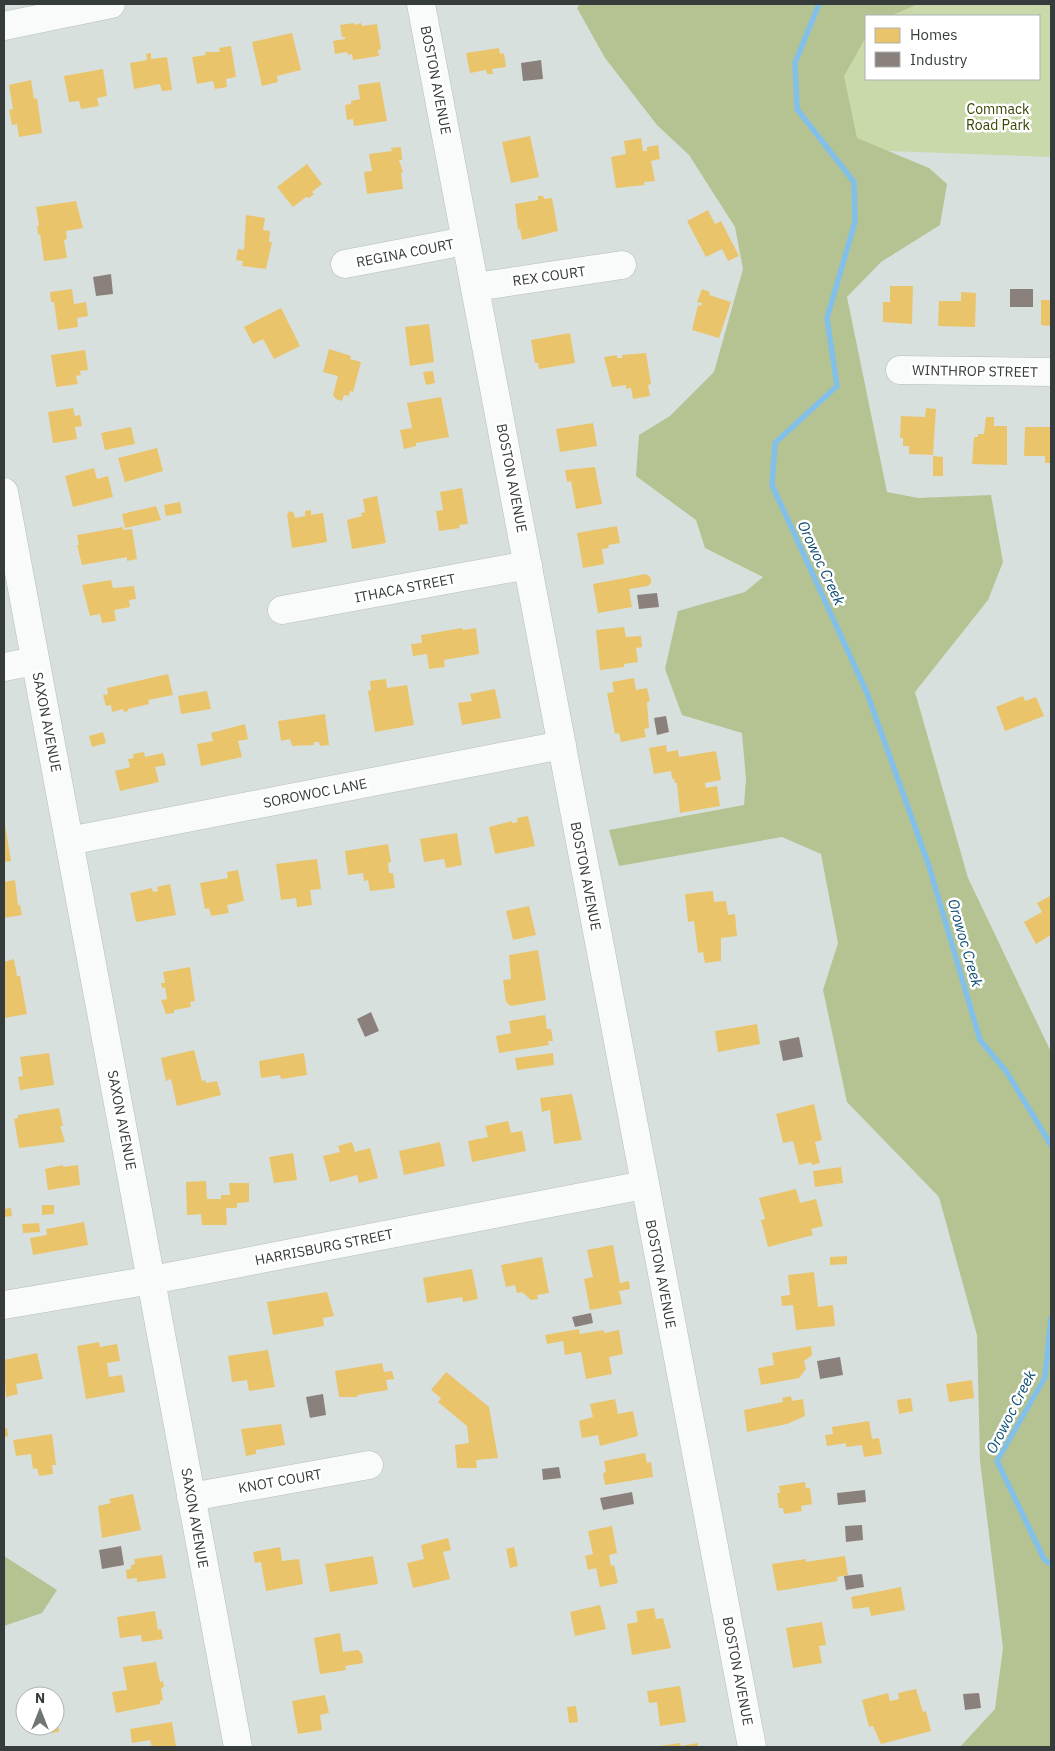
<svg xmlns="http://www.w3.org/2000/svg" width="1055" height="1751" font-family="'IBM Plex Sans',sans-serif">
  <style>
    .green { fill: #c9d9aa; fill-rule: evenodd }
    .forest { fill: #b4c391 }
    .homes { fill: #e9c46a }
    .industry { fill: #8a817c }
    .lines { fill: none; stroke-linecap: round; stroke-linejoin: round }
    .stream { stroke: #83c0e9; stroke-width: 5.5 }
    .minor-casing { stroke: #b6bdbb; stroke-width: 29 }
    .minor { stroke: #f9fafa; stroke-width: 28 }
    .labels { text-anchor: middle; stroke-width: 5; stroke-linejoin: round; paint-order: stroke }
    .street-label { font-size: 14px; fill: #363c3b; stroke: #fff }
    .park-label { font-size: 14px; fill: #384500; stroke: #fff }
    .water-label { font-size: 15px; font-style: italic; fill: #0a4c73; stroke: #fff }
  </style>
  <rect width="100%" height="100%" fill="#d8e0de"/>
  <!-- green -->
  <path class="green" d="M838 4H1051V157L834 149ZM866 16H1039V79H866Z"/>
  <!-- forest -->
  <path class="forest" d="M580 4H918L890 16H866V37L844 76 857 138 929 168 947 184 940 225 881 262 847 297 887 492 918 498 991 495 1003 562 988 600 915 692 968 878 1051 1052V1747H960L995 1709 1003 1648 980 1461 977 1335 939 1197 847 1102 823 990 838 943 821 854 782 837 619 866 609 830 744 805 746 779 742 733 682 715 665 669 678 611 745 592 763 577 705 548 696 520 636 476 639 435 670 416 714 372 743 269 735 227 689 155 657 125 605 58 577 8Z
    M4 1556 57 1590 42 1613 4 1626Z"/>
  <!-- homes -->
  <path class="homes" d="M354 23V25L361 23 362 26 377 24 381 49 378 50 379 56 353 60 352 54 348 55 347 52 335 54 333 41 345 39V37H342L340 25Z
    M292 33 301 70 277 76 278 82 262 86 252 42Z
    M231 46 236 77 226 79 227 87 215 89 213 81 197 84 192 57 206 55 205 52H220L219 48Z
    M499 48 500 54 504 53 506 67 492 69 493 74H487L486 70 470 73 466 53Z
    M151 53V59L167 57 172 90 162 91 160 84 134 89 130 63 147 60 146 54Z
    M103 69 107 96 97 98 99 106 81 109 79 101 69 102 64 76Z
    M31 80 34 99 37 98 42 133 19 137 17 124 12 125 9 110 13 109 9 85Z
    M380 82 387 121 354 126 353 119 347 120 345 105 351 104V101L360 99 358 85Z
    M530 136 539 177 511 183 502 142Z
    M641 138 643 151H647V147L658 145 660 159 651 161 655 181 644 182 645 185 616 188 611 157 626 154 624 141Z
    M401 147 402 160H399L403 172 401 173 403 189 367 194 364 172 372 171 369 154 392 151 391 148Z
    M307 164 322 184 312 192 314 194 309 198 306 197 293 207 277 187Z
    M538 196H543L544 199 552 198 558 231 522 240 520 229 518 230 515 204 538 200Z
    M76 201 83 228 66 231 67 239 64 240 67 258 44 261 40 234 38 235 37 226H39L36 207Z
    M708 210 715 224 721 221 739 256 728 261 722 249 706 257 687 221Z
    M246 215 265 218 263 230 270 231 269 242H272L266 269 242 266 243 261 236 260 238 249 244 250Z
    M890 286H913L912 324 883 322V302H890Z
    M72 289 74 304 86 302 88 316 77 318 78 327 58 330 54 302H51L50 292Z
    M702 289 710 292 709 295 731 302 719 338 692 330 698 305 701 306 702 303 697 302Z
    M961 292 976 293 975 327 938 326 939 301H961Z
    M1041 300H1051V326L1041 325Z
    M281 308 300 346 274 359 263 339 253 344 244 327Z
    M429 324 434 362 410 366 405 327Z
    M570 333 575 363 539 369 538 363H535L531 340Z
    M329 349 351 356 350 359 361 362 353 392 350 391 349 396 344 395 342 401 336 399 333 395 338 376 323 372Z
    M85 350 88 370 80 371 81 375 76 376 78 384 56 387 51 355Z
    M646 353 651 384 648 385 650 396 633 399 631 388 626 389V385L612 387 604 357 617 355V358H622V355Z
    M433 371 435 383 426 385 423 372Z
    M441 397 449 437 416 443V446L404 449 400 430 412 428 407 403Z
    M73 408 75 416 80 415 82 426 75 427 77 439 53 443 48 412Z
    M926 408 936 409 933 455 909 454V446H903V438H900L901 416 925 417Z
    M986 417H994V426H1007V465L972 464 974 437H978V434H984Z
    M593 423 597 446 560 452 556 429Z
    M131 427 135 444 105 450 101 433Z
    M1025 427H1051V463H1045V456H1024Z
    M157 448 163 471 125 482 118 458Z
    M933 456 943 457V476H933Z
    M595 467 602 504 576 509 571 481 567 482 565 470Z
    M94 468 97 479 108 476 113 497 73 507 65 476Z
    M462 488 468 524 459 525 460 528 439 531 436 511 443 510 440 492Z
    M377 496 386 543 352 549 347 520 362 516 361 513 365 512 363 499Z
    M180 502 182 513 166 516 164 505Z
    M156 506 161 520 125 528 122 514Z
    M311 510V515L323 513 327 542 292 548 287 514 290 511 294 513 295 518 305 516V511Z
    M617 526 620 543 608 545 609 548 602 549 604 564 583 568 577 533Z
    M123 527V530L132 529 137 559 127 561V557L82 565 77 545H79L77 535Z
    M646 574 651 578V583L648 586 629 589 632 607 598 613 593 584Z
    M111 580 113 588 134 586 136 599 129 600 130 607 114 610 116 621 102 623 100 614 90 616 82 585Z
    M624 627 626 637 641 636 642 647 636 648 638 662 624 664V667L600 670 596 630Z
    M462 628 463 630 476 628 479 654 444 660 445 667 429 669 427 654 413 656 411 644 422 643 421 635Z
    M168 674 173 695 148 700 149 704 128 709V711L124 712 123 709 112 712 111 705 106 706 103 695 108 694 107 688Z
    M634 678 636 690 647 688 650 701 647 702 649 728 644 729 646 737 621 742 619 733 615 734 607 693 614 692 612 682Z
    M386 679 387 688 407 685 414 725 375 732 368 691 371 690 370 681Z
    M495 689 501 718 462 725 458 703 472 701 470 694Z
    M207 691 211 709 181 714 178 696Z
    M1023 696 1025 701 1036 697 1044 716 1005 731 996 707Z
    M325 714 329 745 320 746 319 742H314V745L292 746 290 739 281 741 278 721Z
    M245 724 248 739 238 741 242 757 201 766 197 744 213 741 211 733Z
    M103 732 106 743 92 747 89 736Z
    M666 745 667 752 678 750 679 757 716 751 721 780 705 783 706 788 717 786 720 806 680 813 677 783H675L674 778 672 779 671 771 654 774 649 748Z
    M144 752 145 757 163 753 166 765 155 767 159 782 120 791 115 771 130 767 128 759 134 758 133 754Z
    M528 816 535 846 495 854 489 827 512 821V823L518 822 517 818Z
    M4 819 11 861 4 862Z
    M457 833 462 865 446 868 444 859 424 862 420 839Z
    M388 844 391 862 388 863 389 873H393L395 888 370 891 368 880 364 881 363 873 348 875 345 851Z
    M317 859 321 889 310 890 312 905 297 907 296 898 281 900 276 864Z
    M238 870 244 901 227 905 229 913 211 916 209 908 205 909 200 883 228 878 227 872Z
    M15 880 18 905H20L22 915 4 918V882Z
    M170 884 176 915 136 922 130 893 152 888 153 892 158 891 157 887Z
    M713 891 714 902 726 901 728 915 735 914 737 936 721 938V961L705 963 703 952 698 953 694 921 688 922 685 894Z
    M1050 896 1051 935 1036 944 1024 922 1042 912 1037 903Z
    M529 906 536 935 513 940 506 911Z
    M538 950 546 1000 511 1006 506 1002 503 980 511 979 509 955Z
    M14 959 17 976H20L27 1014 4 1018V962Z
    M190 967 195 1001 190 1002 191 1007 174 1010V1013L166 1014 161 1000 167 999 165 987 162 988 161 983H165L163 972Z
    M545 1015 547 1029H551L553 1041H548L549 1045 499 1053 496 1036 511 1033 509 1021Z
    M757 1024 760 1044 718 1052 715 1031Z
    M194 1050 202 1081 205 1080 206 1083 217 1081 221 1095 177 1106 171 1079 166 1081 161 1058Z
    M49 1053 54 1085 20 1090 18 1077 23 1076 20 1057Z
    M304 1053 307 1075 281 1079 280 1075 261 1078 259 1061Z
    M553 1053 554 1065 517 1070 515 1058Z
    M572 1094 582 1140 554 1144 550 1110 542 1112 540 1098Z
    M814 1104 822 1140 815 1142 820 1163 812 1165 811 1162 799 1165 793 1141 783 1143 776 1114Z
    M59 1108 63 1126H60L65 1142 19 1148 14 1119 18 1118V1115Z
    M508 1121 511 1133 522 1131 526 1151 472 1162 468 1141 488 1137 485 1126Z
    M352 1142 355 1152 370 1148 378 1178 359 1183 357 1175 330 1182 323 1156 340 1152 338 1146Z
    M440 1142 445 1166 404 1175 399 1151Z
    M293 1153 297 1180 274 1183 269 1157Z
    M63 1165V1167L78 1165 80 1185 48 1190 45 1169Z
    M841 1167 843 1183 815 1187 813 1171Z
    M206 1181 207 1199H221V1195H230L229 1183H249V1202L237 1203V1208H226L227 1225H202L201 1214 187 1215 186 1182Z
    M796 1189 800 1203 816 1199 823 1226 811 1229 813 1235 768 1247 761 1220 765 1219 759 1198Z
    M42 1205H54V1214L42 1215Z
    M11 1208 12 1216 4 1217V1209Z
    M84 1222 88 1245 33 1255 30 1238 47 1235 46 1229Z
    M39 1223 40 1232 23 1233 22 1224Z
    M613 1245 620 1283 629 1281 630 1289 619 1291 622 1304 590 1310 584 1279 593 1277 587 1250Z
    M847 1256V1264L830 1265V1257Z
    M542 1257 549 1293 537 1295 538 1299 531 1300 522 1292 517 1293 515 1285 506 1287 501 1265Z
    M472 1269 478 1299 463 1302 462 1297 427 1303 423 1278Z
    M814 1272 818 1307 833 1305 835 1326 796 1330 793 1305 782 1306 781 1296 790 1295 788 1275Z
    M327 1292 334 1316 323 1318 324 1326 273 1335 267 1302Z
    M579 1329 580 1334 604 1330V1333L619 1330 623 1354 609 1357 612 1374 586 1379 581 1352 565 1355 563 1341 547 1344 545 1335Z
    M99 1342 100 1347 117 1344 120 1361 107 1363 109 1377 122 1375 125 1392 86 1399 77 1346Z
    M811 1346 812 1355 804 1361 806 1369 799 1378 761 1385 758 1368 774 1365 772 1353Z
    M268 1350 275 1387 249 1391 247 1380 232 1382 228 1356Z
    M37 1353 43 1379 16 1384 18 1394 6 1397 4 1360Z
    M382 1363 384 1372 392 1371 394 1379 386 1380 388 1390 357 1395 358 1397H339L335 1371Z
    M446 1372 489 1407 498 1458 476 1460 477 1468H457L455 1445 469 1443 467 1426 438 1402 441 1398 431 1390Z
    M972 1380 974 1398 949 1402 946 1384Z
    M791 1396 792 1401 803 1399 805 1416 787 1424 747 1432 744 1410 783 1402 782 1398Z
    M911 1398 913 1411 899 1414 897 1400Z
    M615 1399 618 1414 633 1411 638 1436 600 1446 598 1435 582 1438 579 1421 593 1417 590 1404Z
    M869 1421 872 1439 879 1438 882 1454 864 1457 862 1445 846 1447V1443L827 1446 825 1435 833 1434 832 1427Z
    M281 1424 285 1445 256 1450V1454L246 1456 241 1429Z
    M7 1428 8 1436 4 1437V1429Z
    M52 1434 56 1465H52L53 1474 39 1476 37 1468 33 1469 31 1454 16 1456 13 1440Z
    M645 1453 647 1463 651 1462 653 1477 605 1485 603 1473 606 1472 604 1461Z
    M805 1482 806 1488H810L812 1504 801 1506 802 1511 784 1514 783 1508H779L777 1493H780L779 1486Z
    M133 1494 141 1530 102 1538 98 1506 111 1503 109 1499Z
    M612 1526 617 1553 609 1555 611 1566 614 1565 618 1583 600 1587 596 1568 588 1570 585 1556 593 1554 588 1531Z
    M448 1538 451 1550 443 1552 450 1579 413 1588 407 1563 424 1559 421 1545Z
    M280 1547 282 1561 299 1559 303 1584 266 1591 261 1562 255 1563 253 1552Z
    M514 1547 518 1566 510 1568 506 1549Z
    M162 1555 166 1578 137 1582V1578L127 1579 126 1570 131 1569V1565L135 1564 134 1559Z
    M373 1556 378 1584 330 1592 325 1564Z
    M845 1556 848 1575 837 1577 838 1581 777 1591 772 1564 806 1559V1562Z
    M901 1587 905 1610 871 1616 869 1607 853 1609 851 1597Z
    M600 1605 606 1629 575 1636 570 1612Z
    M654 1608 656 1619 663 1618 671 1648 632 1655 627 1624 638 1622 636 1611Z
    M155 1611 158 1630 161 1629 163 1639 142 1642 141 1635 120 1638 117 1617Z
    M822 1622 826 1645 819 1646 822 1663 793 1668 786 1628Z
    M340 1633 343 1652 358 1650 362 1654 363 1663 345 1666 346 1670 320 1674 314 1638Z
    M156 1662 160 1682 163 1681 164 1687 161 1688 163 1700 160 1701V1704L116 1713 112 1692 127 1690 123 1667Z
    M680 1686 686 1722 660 1726 657 1702 649 1703 647 1691Z
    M916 1689 923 1712 926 1711 931 1731 881 1744 873 1726 869 1727 862 1700 888 1693 890 1701 899 1699 898 1693Z
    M325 1695 329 1713 320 1715 322 1730 298 1734 292 1701Z
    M576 1706 578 1722 569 1723 567 1707Z
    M58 1717 59 1732 50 1733 47 1726H55V1718Z
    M172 1722 176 1747H152L150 1740 132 1743 130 1729Z
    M680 1743 681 1747H660V1746Z
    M698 1743V1747H681V1746Z"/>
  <!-- industry -->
  <path class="industry" d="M541 60 543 79 523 81 521 63Z
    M111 274 113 294 96 296 93 277Z
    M1010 289H1033V307H1010Z
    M657 593 659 607 639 609 637 595Z
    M666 716 669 732 657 735 654 718Z
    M371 1012 379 1031 365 1037 357 1019Z
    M799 1037 803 1057 783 1061 779 1041Z
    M591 1313 593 1323 575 1327 572 1317Z
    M840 1357 843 1375 820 1379 817 1361Z
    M323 1394 326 1415 310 1418 306 1397Z
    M559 1467 561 1478 543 1480 542 1469Z
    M865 1490 866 1502 838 1505 837 1493Z
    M632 1492 634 1504 603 1510 600 1498Z
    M862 1525 863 1540 846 1542 845 1526Z
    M121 1546 124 1565 102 1569 99 1550Z
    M862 1574 864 1587 846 1590 844 1576Z
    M979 1693 981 1708 965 1710 963 1694Z"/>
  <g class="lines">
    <!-- stream -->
    <path class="stream" d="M819 4 795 63 797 109 854 182 855 222 827 318 837 386 775 443 772 485 867 693 929 866 980 1040 1006 1071 1051 1145
      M1051 1318 1045 1377 997 1461 1044 1559 1051 1564"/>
    <defs>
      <path id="minor" d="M421 4 752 1747
        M4 26 111 4
        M345 264 465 241
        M476 287 622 265
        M900 370 1051 372
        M4 492 238 1747
        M282 610 528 565
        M4 667 35 661
        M69 841 562 745
        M4 1305 152 1280 644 1185
        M191 1497 369 1465"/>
    </defs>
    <!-- minor casing -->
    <use href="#minor" class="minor-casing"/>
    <!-- minor -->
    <use href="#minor" class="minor"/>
  </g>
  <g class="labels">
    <!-- street labels -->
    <g class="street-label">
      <text transform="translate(436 80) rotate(79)" y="5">BOSTON AVENUE</text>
      <text transform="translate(405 253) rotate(-11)" y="5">REGINA COURT</text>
      <text transform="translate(549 276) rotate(-8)" y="5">REX COURT</text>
      <text transform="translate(975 371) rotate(1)" y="5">WINTHROP STREET</text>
      <text transform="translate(512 478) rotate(79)" y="5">BOSTON AVENUE</text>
      <text transform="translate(405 588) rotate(-11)" y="5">ITHACA STREET</text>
      <text transform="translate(47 722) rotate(79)" y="5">SAXON AVENUE</text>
      <text transform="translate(315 793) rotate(-11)" y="5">SOROWOC LANE</text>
      <text transform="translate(586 876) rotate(79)" y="5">BOSTON AVENUE</text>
      <text transform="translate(122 1120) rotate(79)" y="5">SAXON AVENUE</text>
      <text transform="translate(324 1247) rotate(-11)" y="5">HARRISBURG STREET</text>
      <text transform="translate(661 1274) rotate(79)" y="5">BOSTON AVENUE</text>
      <text transform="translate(280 1481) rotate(-10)" y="5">KNOT COURT</text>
      <text transform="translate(195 1518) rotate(80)" y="5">SAXON AVENUE</text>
      <text transform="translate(738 1671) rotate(79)" y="5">BOSTON AVENUE</text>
    </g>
    <!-- park labels -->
    <g class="park-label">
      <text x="998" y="114">Commack<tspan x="998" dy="16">Road Park</tspan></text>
    </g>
    <!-- water labels -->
    <g class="water-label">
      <text transform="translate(821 563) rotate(65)" y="5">Orowoc Creek</text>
      <text transform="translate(965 943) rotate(74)" y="5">Orowoc Creek</text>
      <text transform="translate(1011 1412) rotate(-63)" y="5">Orowoc Creek</text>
    </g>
  </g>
  <!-- border -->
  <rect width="1055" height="1751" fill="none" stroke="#363c3b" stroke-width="10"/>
  <!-- legend -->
  <rect x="865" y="15" width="175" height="65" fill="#ffffff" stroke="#afb1b1"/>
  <rect x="875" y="28" width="25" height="15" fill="#e9c46a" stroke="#afb1b1"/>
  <text x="910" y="40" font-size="15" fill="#363c3b">Homes</text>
  <rect x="875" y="52" width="25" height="15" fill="#8a817c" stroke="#afb1b1"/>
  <text x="910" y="65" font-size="15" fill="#363c3b">Industry</text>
  <!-- north arrow -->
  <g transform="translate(40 1711)"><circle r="24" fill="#ffffff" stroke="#afb1b1"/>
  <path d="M0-4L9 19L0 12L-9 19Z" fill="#6f7574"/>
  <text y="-8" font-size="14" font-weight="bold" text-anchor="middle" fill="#363c3b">N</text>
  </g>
</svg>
